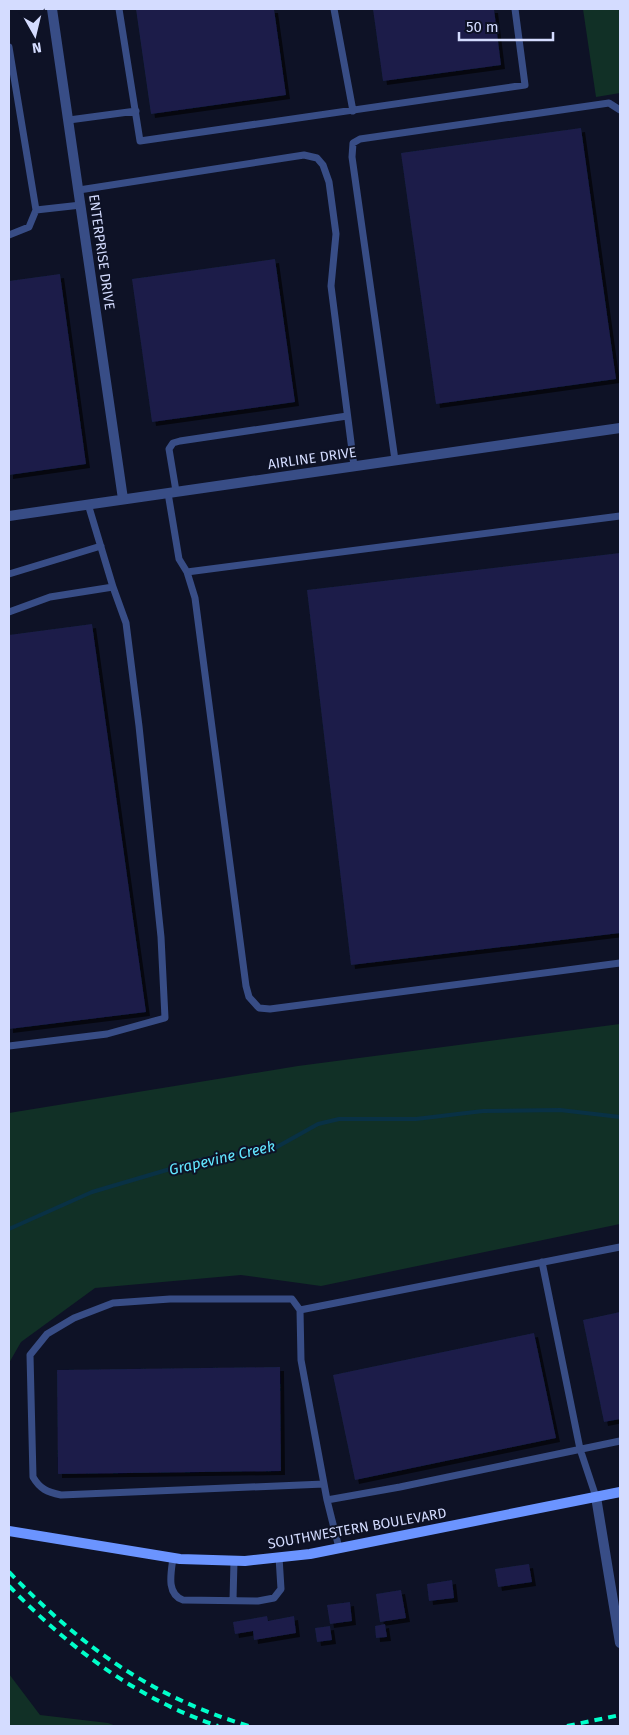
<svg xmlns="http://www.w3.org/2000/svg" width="629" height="1735" font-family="'Fira Sans',sans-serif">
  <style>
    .green { fill: #113026 }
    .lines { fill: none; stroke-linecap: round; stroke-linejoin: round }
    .stream { stroke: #093145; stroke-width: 4 }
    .building { fill: #1a1f48; filter: url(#shadow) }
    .lane { stroke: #384d86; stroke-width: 7 }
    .street { stroke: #384d86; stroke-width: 10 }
    .secondary { stroke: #6b94ff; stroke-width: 10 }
    .rail { stroke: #00ffca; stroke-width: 4; stroke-dasharray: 8 6; stroke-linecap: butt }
    .labels { text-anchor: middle; stroke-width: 4; stroke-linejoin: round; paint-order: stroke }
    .street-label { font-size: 14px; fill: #d4dcff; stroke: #0e1226 }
    .water-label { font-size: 15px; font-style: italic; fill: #62e6ff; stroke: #0e1226 }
  </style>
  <defs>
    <filter id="shadow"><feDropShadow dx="4" dy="4" stdDeviation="0" flood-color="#0009"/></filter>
  </defs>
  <rect width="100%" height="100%" fill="#0e1226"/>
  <!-- green -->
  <path class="green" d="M583 9H620V93L596 97Z
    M620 1024V1224L321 1286 241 1275 95 1288 21 1342 9 1363V1113L298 1066Z
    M9 1674 40 1715 108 1723 116 1726H9Z"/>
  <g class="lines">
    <!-- stream -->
    <path class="stream" d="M9 1229 92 1192 204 1159 275 1148 318 1124 339 1119H416L483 1111 560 1110 620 1117"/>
  </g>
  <!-- building -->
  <path class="building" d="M136 9H274L286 95 151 114Z
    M373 9H494L501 65 383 81Z
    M581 128 616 379 436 404 401 153Z
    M275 259 295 402 152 422 132 279Z
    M60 274 86 464 9 475V281Z
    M620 553V933L351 965 307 590Z
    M92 624 146 1012 9 1029V635Z
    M620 1312V1419L604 1422 583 1320Z
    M534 1333 556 1438 355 1480 333 1375Z
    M280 1367 281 1471 58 1474 57 1370Z
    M529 1564 532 1582 498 1587 495 1569Z
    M452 1580 454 1598 429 1601 427 1584Z
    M401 1590 406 1618 380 1622 376 1594Z
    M350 1602 352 1621 330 1624 327 1605Z
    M267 1616 268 1621 294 1616 296 1633 254 1640 253 1631 235 1634 233 1622Z
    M385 1624 387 1637 376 1638 375 1626Z
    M330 1626 332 1640 317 1642 315 1628Z"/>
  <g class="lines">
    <!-- lane -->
    <path class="lane" d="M119 9 140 141 525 85 515 9
      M334 9 353 111
      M9 47 36 210 29 227 9 235
      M69 120 136 111
      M79 190 304 155 317 158 323 165 329 182 336 234 331 286 354 466
      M36 210 81 205
      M395 460 352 157 353 143 360 139 609 103 620 110
      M176 491 169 449 173 443 180 441 347 416
      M168 493 179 559 187 572 195 598 246 986 249 997 259 1008 270 1009 620 963
      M187 572 620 516
      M9 574 101 546
      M9 612 50 597 113 587 88 504
      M9 1046 107 1034 165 1018 161 937 139 726 126 623 113 587
      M620 1247 300 1310 301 1360 327 1500 400 1487 620 1441
      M542 1262 580 1449 596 1497
      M300 1310 292 1299H170L113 1303 74 1318 47 1334 30 1355 33 1477C40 1489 47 1492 61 1495L324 1484
      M327 1500 339 1548
      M173 1558C171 1573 166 1594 183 1600L258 1601 274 1598 281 1589 279 1557
      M233 1600 234 1561"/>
    <!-- street -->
    <path class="street" d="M52 9 123 499
      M9 516 620 428
      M596 1497 620 1643"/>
    <!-- secondary -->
    <path class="secondary" d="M9 1531 180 1559 245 1561 310 1554 620 1492"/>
    <!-- rail -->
    <path class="rail" d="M9 1572C81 1646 149 1696 249 1726
      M9 1586C68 1647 137 1699 218 1726
      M567 1726 620 1715"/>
  </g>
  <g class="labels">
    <!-- street labels -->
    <g class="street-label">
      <text transform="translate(102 252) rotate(82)" y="5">ENTERPRISE DRIVE</text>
      <text transform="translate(312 458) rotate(-8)" y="5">AIRLINE DRIVE</text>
      <text transform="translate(357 1528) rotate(-10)" y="5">SOUTHWESTERN BOULEVARD</text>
    </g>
    <!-- water labels -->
    <g class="water-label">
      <text transform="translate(222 1158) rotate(-13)" y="5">Grapevine Creek</text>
    </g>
  </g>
  <!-- border -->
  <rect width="629" height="1735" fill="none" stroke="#d4dcff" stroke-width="20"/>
  <!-- north arrow -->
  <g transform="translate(35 35) rotate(172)" stroke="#0e1226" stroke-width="4" paint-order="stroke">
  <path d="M0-4L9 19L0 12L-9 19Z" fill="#d4dcff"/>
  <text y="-8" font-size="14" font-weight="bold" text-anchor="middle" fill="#d4dcff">N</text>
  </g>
  <!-- scale -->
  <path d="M459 32v8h94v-8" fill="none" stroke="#d4dcff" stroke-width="2.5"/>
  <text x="466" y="32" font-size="15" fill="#d4dcff" stroke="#0e1226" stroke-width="4" paint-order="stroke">50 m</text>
</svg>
